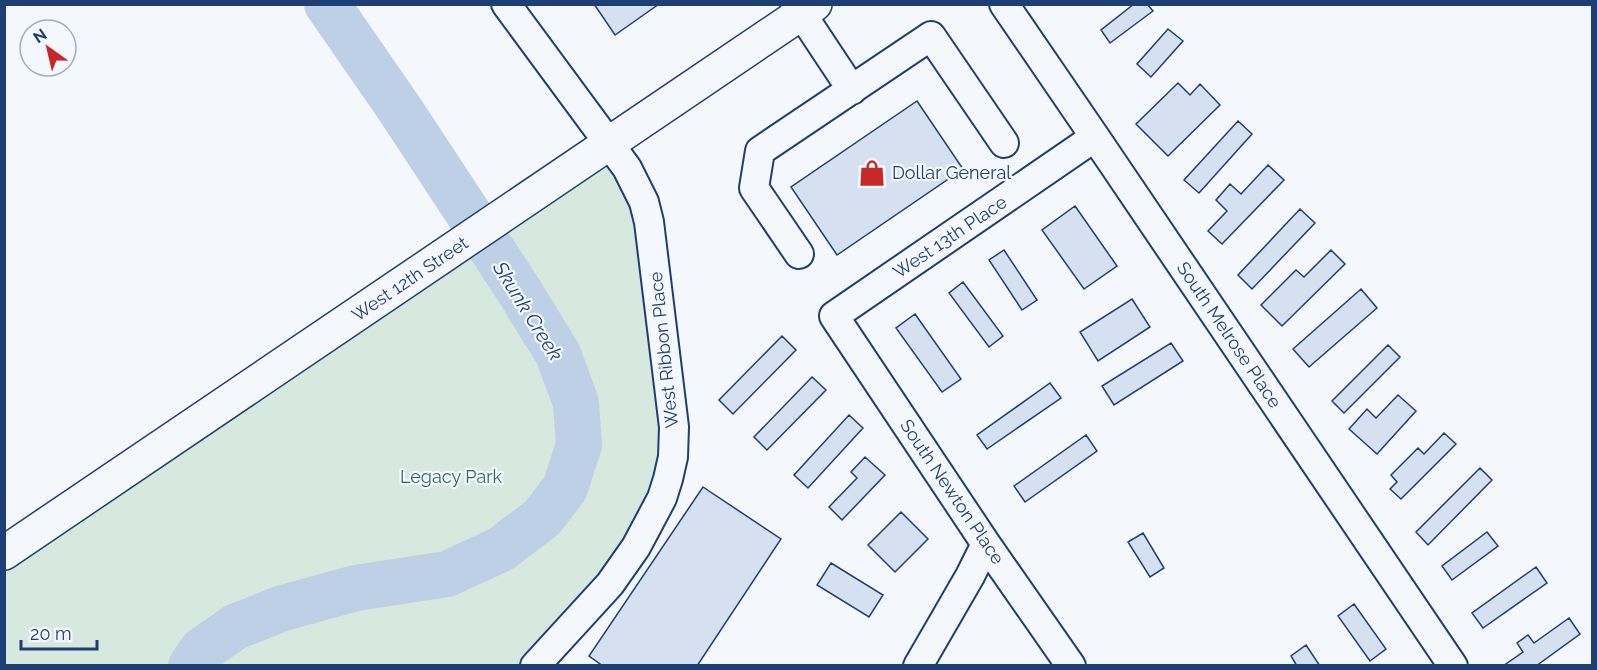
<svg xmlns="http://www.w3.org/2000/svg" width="1597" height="670" font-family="Raleway,sans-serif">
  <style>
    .green { fill: #d7e8df; stroke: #687fa3; stroke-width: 1.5 }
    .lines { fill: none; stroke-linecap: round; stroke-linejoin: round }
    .river { stroke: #bed0e5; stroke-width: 46 }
    .building { fill: #d5e0f0; stroke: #1d3f73; stroke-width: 1.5 }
    .minor-casing { stroke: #1d3f73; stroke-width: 32 }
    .major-casing { stroke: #1d3f73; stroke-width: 36 }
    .minor { stroke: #f4f7fb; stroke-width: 28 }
    .major { stroke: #f4f7fb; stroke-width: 33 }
    .labels { text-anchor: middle; stroke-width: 4.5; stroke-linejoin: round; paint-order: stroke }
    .poi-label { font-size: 18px; fill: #1d3f73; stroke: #f4f7fb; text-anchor: start }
    .street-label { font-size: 18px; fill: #1d3f73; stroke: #f4f7fb }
    .park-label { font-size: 18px; fill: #2c6c60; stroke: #f4f7fb }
    .water-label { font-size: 20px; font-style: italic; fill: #1d3f73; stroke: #f4f7fb }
  </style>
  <rect width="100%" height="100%" fill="#f4f7fb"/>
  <!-- green -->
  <path class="green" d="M609 144 649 222 674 427 662 498 535 665 5 666V551Z"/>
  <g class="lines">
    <!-- river -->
    <path class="river" d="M191 666 202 650 235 627 283 608 356 588 447 574 501 549 542 518 565 488 579 445 576 403 558 354 518 289 401 111 327 4"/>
  </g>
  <!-- building -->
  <path class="building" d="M594 4H659L615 35Z
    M1134 4H1147L1153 11 1110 43 1101 30Z
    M1168 29 1183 41 1151 77 1137 64Z
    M1178 83 1190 95 1200 84 1220 105 1168 156 1136 124Z
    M917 101 963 169 837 255 791 187Z
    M1238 121 1252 134 1199 193 1184 180Z
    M1268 165 1284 180 1222 244 1208 231 1227 211 1216 200 1230 184 1241 194Z
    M1075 206 1117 266 1084 289 1042 230Z
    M1300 209 1315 223 1252 289 1238 275Z
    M1004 250 1037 300 1022 310 989 260Z
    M1331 250 1345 264 1282 326 1261 305 1296 270 1304 277Z
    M963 282 1003 336 989 347 949 293Z
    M1361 289 1377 308 1309 367 1293 349Z
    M1132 299 1150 327 1098 361 1080 332Z
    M915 314 961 379 942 392 896 328Z
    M782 336 796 350 733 414 719 400Z
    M1171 343 1183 361 1114 405 1102 386Z
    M1388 345 1400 357 1344 413 1332 401Z
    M812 377 826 390 767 450 754 437Z
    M1050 383 1061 398 987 449 977 435Z
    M1398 395 1416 411 1377 454 1349 429 1367 409 1376 418Z
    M849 415 863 428 808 488 794 475Z
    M1444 433 1456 444 1401 499 1390 489 1397 482 1391 475 1418 448 1424 454Z
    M1086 435 1097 451 1025 502 1014 486Z
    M865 457 885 475 842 520 829 507 857 478 851 472Z
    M1480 468 1492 480 1428 545 1416 532Z
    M703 487 781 539 697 666H603L589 656Z
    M901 512 928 539 895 572 868 545Z
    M1487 532 1498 546 1452 580 1442 566Z
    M1143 533 1164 568 1150 577 1128 542Z
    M831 563 883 595 869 617 817 585Z
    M1536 567 1547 583 1483 628 1472 613Z
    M1354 604 1386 649 1370 661 1338 616Z
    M1569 618 1580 634 1536 666H1503L1523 652 1517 643 1528 635 1534 643Z
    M1306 645 1320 666H1297L1291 656Z"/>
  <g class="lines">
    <defs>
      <path id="minor" d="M506 4 627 168 644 202 649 222 674 427 673 457 668 479 662 498 636 547 610 584 535 666
        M795 4 852 90
        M1004 4 1095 137 1453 666
        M799 254 754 188 760 151 931 36 1004 143
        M918 666 970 576 986 544
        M1071 666 986 544 834 316 1095 137"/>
      <path id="major" d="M4 553 815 4"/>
    </defs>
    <!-- minor casing -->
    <use href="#minor" class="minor-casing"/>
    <!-- major casing -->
    <use href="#major" class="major-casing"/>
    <!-- minor -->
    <use href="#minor" class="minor"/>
    <!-- major -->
    <use href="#major" class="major"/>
  </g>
  <!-- icons -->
  <defs>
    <symbol id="shop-bare" viewBox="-9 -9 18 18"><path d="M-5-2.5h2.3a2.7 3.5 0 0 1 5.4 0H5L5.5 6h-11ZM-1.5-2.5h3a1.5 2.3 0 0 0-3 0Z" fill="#c62828" stroke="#f4f7fb" stroke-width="2.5" paint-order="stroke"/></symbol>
  </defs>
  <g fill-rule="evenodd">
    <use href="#shop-bare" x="853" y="154" width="38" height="38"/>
  </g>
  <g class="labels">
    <!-- poi labels -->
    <g class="poi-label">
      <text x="892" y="179">Dollar General</text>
    </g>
    <!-- street labels -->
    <g class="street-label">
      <text transform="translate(950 237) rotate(-34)" y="6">West 13th Place</text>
      <text transform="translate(410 279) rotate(-34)" y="6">West 12th Street</text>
      <text transform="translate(1229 335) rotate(56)" y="6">South Melrose Place</text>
      <text transform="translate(664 350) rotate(-96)" y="6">West Ribbon Place</text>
      <text transform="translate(952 492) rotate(56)" y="6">South Newton Place</text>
    </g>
    <!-- park labels -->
    <g class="park-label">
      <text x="451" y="483">Legacy Park</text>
    </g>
    <!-- water labels -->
    <g class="water-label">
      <text transform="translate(528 311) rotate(58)" y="7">Skunk Creek</text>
    </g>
  </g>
  <!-- border -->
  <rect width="1597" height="670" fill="none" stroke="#1d3f73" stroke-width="12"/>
  <!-- north arrow -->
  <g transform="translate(48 48) rotate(326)"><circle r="28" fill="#f4f7fb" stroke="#9eadc5" stroke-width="1.5"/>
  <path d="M0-4.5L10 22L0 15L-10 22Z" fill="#c62828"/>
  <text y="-9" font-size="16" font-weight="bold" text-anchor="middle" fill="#1d3f73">N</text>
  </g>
  <!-- scale -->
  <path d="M21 640v9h76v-9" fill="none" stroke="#1d3f73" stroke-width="3"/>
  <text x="30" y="640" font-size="18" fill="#1d3f73" stroke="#f4f7fb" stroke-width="4.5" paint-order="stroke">20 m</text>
</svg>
